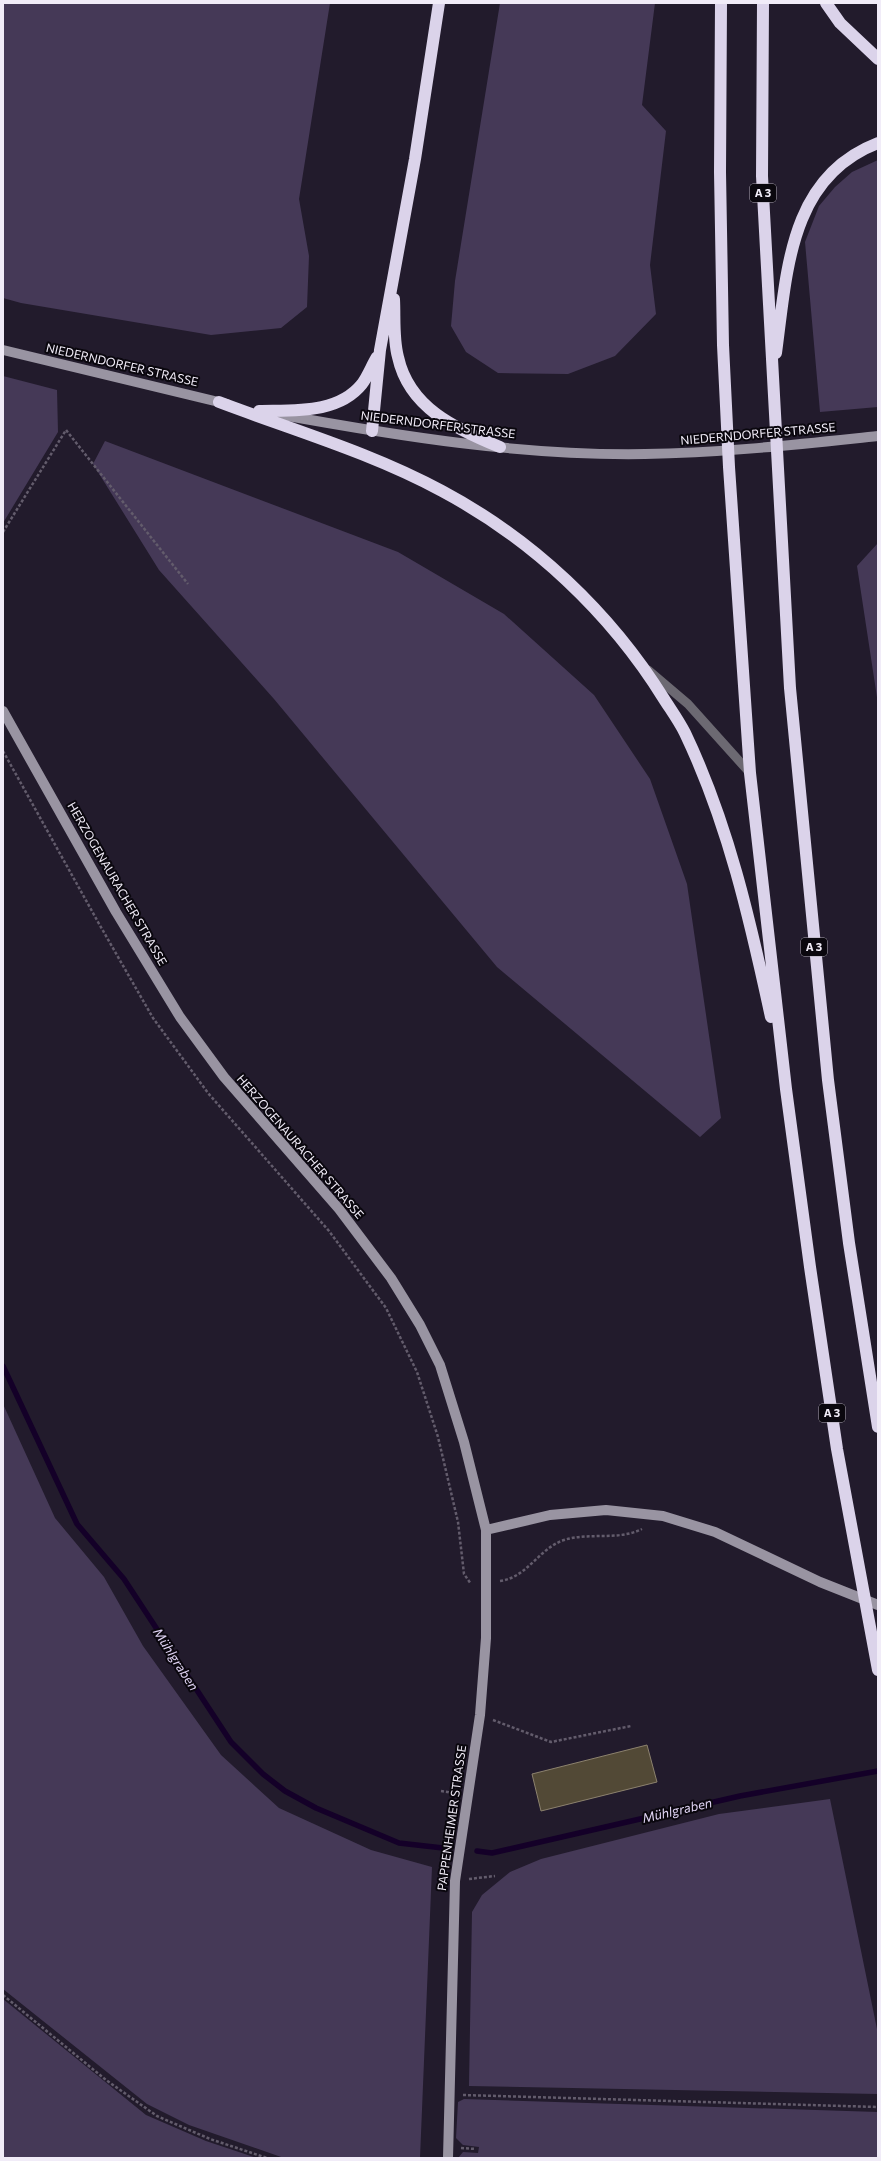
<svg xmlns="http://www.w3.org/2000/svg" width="881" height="2161" font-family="Commissioner,sans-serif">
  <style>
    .green { fill: #453957 }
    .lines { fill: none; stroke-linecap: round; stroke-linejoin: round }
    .stream { stroke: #140028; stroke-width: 5.5 }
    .building { fill: #524936; stroke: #8c826e }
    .path { stroke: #635c6c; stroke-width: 2.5; stroke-dasharray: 3 2; stroke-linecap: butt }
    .lane { stroke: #6c6972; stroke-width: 9 }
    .secondary { stroke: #9994a2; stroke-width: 10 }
    .highway { stroke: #dbd3ea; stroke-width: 12 }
    .labels { text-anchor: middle; stroke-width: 4; stroke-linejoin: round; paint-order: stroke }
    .shield { fill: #0a070e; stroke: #aca7b2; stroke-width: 1 }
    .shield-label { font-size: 11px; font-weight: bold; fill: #f1ecf8 }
    .street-label { font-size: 12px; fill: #f1ecf8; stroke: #0a070e }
    .water-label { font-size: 13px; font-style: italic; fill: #e0d4f4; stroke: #0a070e }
  </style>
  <rect width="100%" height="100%" fill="#221b2c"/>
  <!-- green -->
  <path class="green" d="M3 3H330L299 199 309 256 307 307 281 328 211 335 21 303 3 298Z
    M500 3H655L642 105 666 131 650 265 656 314 615 356 568 374 498 373 466 352 451 326 455 281Z
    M878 160V407L820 412 805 242 819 206 835 187 852 172Z
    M3 376 57 390 58 432 3 523Z
    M105 441 398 552 504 614 594 695 650 779 687 884 721 1118 700 1137 497 967 274 699 159 570 93 464Z
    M878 543V704L857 566Z
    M3 1404 55 1518 104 1577 143 1646 221 1755 279 1808 371 1850 432 1867 420 2158H284L189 2125 147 2104 3 1989Z
    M830 1799 878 2034V2094L469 2086 472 1912 482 1895 510 1872 541 1859 719 1814Z
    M3 1999 146 2115 206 2141 257 2158H3Z
    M464 2099 878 2112V2158H458L463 2152 478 2153 479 2147 463 2145 456 2138 458 2102Z"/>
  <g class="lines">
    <!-- stream -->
    <path class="stream" d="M3 1366 77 1524 124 1579 231 1742 263 1774 285 1791 316 1808 399 1843 443 1848
      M477 1851 492 1853 740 1796 878 1771"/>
  </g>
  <!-- building -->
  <path class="building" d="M647 1745 657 1782 541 1811 532 1774Z"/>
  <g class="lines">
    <!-- path -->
    <path class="path" d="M3 532 66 430 188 584
      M3 751 98 922 153 1018 208 1093 329 1231 386 1308 417 1372 438 1437 458 1522 464 1574 471 1584
      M500 1581C528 1577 538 1549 564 1540 589 1532 618 1541 642 1529
      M493 1720 551 1742 631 1726
      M441 1791 454 1793
      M469 1879 495 1876
      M3 1995 106 2080 157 2116 210 2139 267 2158
      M463 2095 878 2107
      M461 2148 476 2149"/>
    <!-- lane -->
    <path class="lane" d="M648 670 688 704 750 773"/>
    <!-- secondary -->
    <path class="secondary" d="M3 350 227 404
      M277 414C398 436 522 456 645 454 723 453 801 444 878 436
      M3 711 116 912 180 1017 224 1077 339 1209 391 1278 420 1325 440 1365 464 1442 486 1530V1638L480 1715 455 1881 448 2158
      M486 1530 550 1515 606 1510 663 1516 715 1532 820 1582 878 1605"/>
    <!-- highway -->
    <path class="highway" d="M721 3 720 172 723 345 729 467 750 773 786 1089 810 1267 837 1449 878 1670
      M763 3 762 176 790 688 828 1080 849 1243 878 1427
      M826 3 840 23 878 59
      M394 299C395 317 393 339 398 357 409 408 456 429 500 447
      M776 353C787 272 789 177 878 143
      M219 402C293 430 372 453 442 491 532 539 610 612 664 699 671 710 679 721 685 733 728 823 750 920 771 1017
      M259 411C294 410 338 414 362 384 368 376 372 365 377 357
      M372 431 380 350 415 159 439 3"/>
  </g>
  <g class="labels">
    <!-- shield labels -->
    <g class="shield">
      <rect x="750" y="184" width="26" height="18" rx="3"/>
      <rect x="801" y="938" width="26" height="18" rx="3"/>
      <rect x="819" y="1404" width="26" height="18" rx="3"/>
    </g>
    <g class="shield-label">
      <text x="763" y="197">A 3</text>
      <text x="814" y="951">A 3</text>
      <text x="832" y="1417">A 3</text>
    </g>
    <!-- street labels -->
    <g class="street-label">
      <text transform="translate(122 365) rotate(13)" y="4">NIEDERNDORFER STRASSE</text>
      <text transform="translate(438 425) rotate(7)" y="4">NIEDERNDORFER STRASSE</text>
      <text transform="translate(758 434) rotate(-5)" y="4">NIEDERNDORFER STRASSE</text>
      <text transform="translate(117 884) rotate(60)" y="4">HERZOGENAURACHER STRASSE</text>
      <text transform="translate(300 1147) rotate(49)" y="4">HERZOGENAURACHER STRASSE</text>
      <text transform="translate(452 1818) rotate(-82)" y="4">PAPPENHEIMER STRASSE</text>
    </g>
    <!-- water labels -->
    <g class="water-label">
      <text transform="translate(176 1659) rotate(57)" y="5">Mühlgraben</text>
      <text transform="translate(677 1810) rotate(-13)" y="5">Mühlgraben</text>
    </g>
  </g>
  <!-- border -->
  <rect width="881" height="2161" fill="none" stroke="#f1ecf8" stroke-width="8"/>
</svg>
